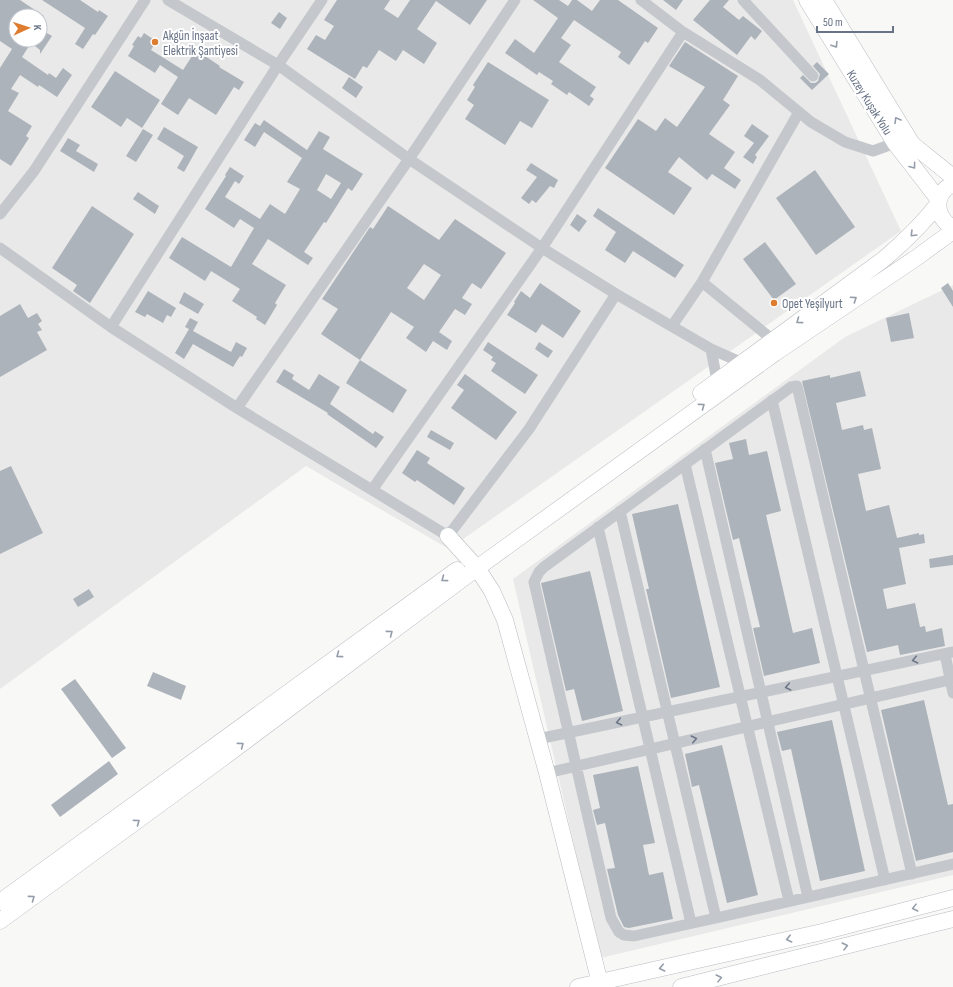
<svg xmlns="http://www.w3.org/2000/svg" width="953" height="987" font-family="'Sofia Sans Condensed',sans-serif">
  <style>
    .built { fill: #e9e9e9; fill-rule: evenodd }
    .building { fill: #adb3ba; fill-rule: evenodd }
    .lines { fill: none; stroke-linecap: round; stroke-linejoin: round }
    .secondary-casing { stroke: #b8bcc2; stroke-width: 17 }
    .street { stroke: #c4c7cb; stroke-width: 11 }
    .secondary { stroke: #fff; stroke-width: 16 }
    .oneway { stroke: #959daa }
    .oneway2 { stroke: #6d7789 }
    .poi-dot { fill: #de7c30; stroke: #fff; stroke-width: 1.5 }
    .labels { text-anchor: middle; stroke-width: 4; stroke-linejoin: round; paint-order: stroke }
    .poi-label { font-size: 13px; fill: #687386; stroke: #fff; text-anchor: start }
    .street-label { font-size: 13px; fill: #687386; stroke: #fff }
  </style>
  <rect width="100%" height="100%" fill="#f8f8f6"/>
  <!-- built -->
  <path class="built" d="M0 0H793L901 231 449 549 306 466 0 689ZM16 16H40V40H16Z
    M953 285V875L600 958 513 579 845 337Z"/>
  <!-- building -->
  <path class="building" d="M0 0H20L44 16H16V40H40V29L52 36 40 54V50L31 43 22 57 48 75 49 73 56 78 63 68 72 75 57 97 39 85 38 87 20 75 11 89 19 93 8 111 32 126 26 136 29 138 11 166 0 159V68L12 49 0 41Z
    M42 0H80L98 12 99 10 108 16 95 35 93 34 83 49 75 44 85 28Z
    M337 0H390L384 9 398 18 410 0H487L470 25 436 1 417 29 437 43 424 64 403 50 396 61 379 50 367 68 363 66 355 79 307 49 316 35 325 40 334 26 324 20Z
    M533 0H559L568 6 572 0H577L592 11 600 0H618L658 28 648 43 645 41 629 65 618 57 621 52 574 20 561 38 571 45 559 62 596 87 590 96 594 99 589 106 569 92 567 95 551 84 553 81 539 72 537 75 505 53 515 39 534 53 558 18Z
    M663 0H683L676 10Z
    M710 0H729L723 7 739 20 743 16 762 31 755 40 751 36 737 55 693 20Z
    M279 12 287 18 280 29 271 23Z
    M144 33 156 41 151 50 183 70 196 50 220 66 219 67 244 82 239 90 234 87 216 115 189 98 178 115 161 104 178 77 160 65 155 73 128 56 134 46 132 45 138 36 141 38Z
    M685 42 738 76 723 100 730 105 709 134 735 152 724 168 741 180 735 189 712 174 707 180 679 157 668 172 692 188 674 215 605 168 638 119 656 131 665 118 677 127 705 87 669 66Z
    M488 62 549 100 532 128 520 121 505 145 465 119 474 105 467 100 475 87 473 85Z
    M817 62 829 74 812 90 800 78 803 75 811 83H815L818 81 820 74 813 66Z
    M115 71 160 100 142 128 127 118 121 127 91 107Z
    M349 77 363 87 356 98 342 88Z
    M264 120 307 150 319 131 330 137 323 149 363 174 352 191 348 188 326 223 324 222 304 252 313 258 308 265 268 239 252 264 286 285 275 303 277 305 265 325 256 319 257 317 232 301 240 289 211 271 205 281 169 258 182 237 231 267 254 228 240 219 234 228 205 209 226 176 225 175 230 167 244 176 239 184 235 181 225 197 260 219 270 204 285 214 300 189 287 182 302 158 264 132 255 147 244 140 255 123 260 126ZM326 174 341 183 331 199 317 190Z
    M752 124 769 136 755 155 757 157 753 164 743 157 754 143 744 136Z
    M164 127 198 147 184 172 177 168 184 156 157 139Z
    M143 129 153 135 136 162 126 156Z
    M68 138 80 145 76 151 98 164 94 172 60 151Z
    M531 163 558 180 554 188 550 186 536 203 532 200 529 204 521 198 537 177 526 170Z
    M815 170 855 227 816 255 776 198Z
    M138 192 159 206 155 214 133 199Z
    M92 206 134 234 90 303 73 291 77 285 52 268Z
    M388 206 439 240 455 219 506 253 481 289 472 283 462 298 472 304 465 315 455 309 439 332 452 341 447 350 433 341 426 352 406 338 414 327 391 312 360 360 321 334 338 309 322 299 370 227 373 229ZM424 264 441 275 424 300 407 288Z
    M598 208 684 265 675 278 633 251 625 263 605 250 616 232 593 216Z
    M577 214 587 221 579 232 570 225Z
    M765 242 796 284 774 300 743 259Z
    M540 283 581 311 563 338 542 324 536 333 507 315 515 303 514 302 521 291 530 298Z
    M948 283 953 291V307L941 288Z
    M148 291 176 308 171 317 167 315 163 323 147 314 145 317 135 312Z
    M184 292 204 304 198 314 179 303Z
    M20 304 28 318 37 313 42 321 38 324 42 330 37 332 47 350 0 377V316Z
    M909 313 914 338 891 342 886 318Z
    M190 318 198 322 193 331 231 352 236 342 247 348 242 357 240 356 233 367 193 344 184 359 175 353 189 329 185 327Z
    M488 342 538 375 525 394 491 371 496 363 491 360 493 357 483 350Z
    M539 342 553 351 548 358 535 349Z
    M360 360 407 390 393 413 346 383Z
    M284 369 294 375 292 379 309 390 319 374 340 387 330 404 373 434 375 431 384 437 376 448 327 414 328 413 276 382Z
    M860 371 866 396 836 403 842 430 863 425 864 430 872 428 881 469 858 474 866 511 889 505 897 538 919 533V535L924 534 925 543 899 548 906 584 883 589 887 609 915 603 920 627 925 626 926 632 942 628 945 646 900 655 898 645 867 652 802 381 830 375V378Z
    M465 374 517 412 496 440 451 408 464 390 457 385Z
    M431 430 454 443 450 450 427 437Z
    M746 439 749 455 767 451 781 511 766 515 793 633 812 628 820 663 764 676 753 628 760 627 739 538 733 540 715 463 733 459 729 443Z
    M417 450 430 458 427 463 465 488 454 505 417 480 415 482 402 473Z
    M11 466 43 533 0 554V471Z
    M678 504 720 687 671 698 646 589H649L632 514Z
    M953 555V565L930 568 929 559Z
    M590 571 623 711 582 721 574 689 566 691 541 583Z
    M89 589 94 597 78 607 73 599Z
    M153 672 186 686 181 700 147 686Z
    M75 679 126 748 112 758 61 689Z
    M924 700 948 805 953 804V852L916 861 881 710Z
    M832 720 865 871 820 881 791 749 782 751 777 732Z
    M722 745 758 895 727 903 699 785 692 787 685 754Z
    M109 761 118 774 60 817 51 805Z
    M638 766 655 843 643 845 649 875 663 872 673 919 629 928 624 927 618 915 607 869 615 868 605 823 597 825 593 810 600 808 593 775Z"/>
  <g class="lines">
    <defs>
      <path id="secondary" d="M807 0 895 143 939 200
        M824 0 912 144 953 177
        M953 184C932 194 935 217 953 228
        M701 393 884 259C905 241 921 226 938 204
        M448 536 477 568 492 591 505 620 547 773 601 987
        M0 902 457 570
        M0 921 220 760 477 568 775 353 916 258 953 231
        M578 987 822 932 953 898
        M681 987 953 919"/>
    </defs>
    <!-- secondary casing -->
    <use href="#secondary" class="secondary-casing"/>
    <!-- street -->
    <path class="street" d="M168 0 278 65 409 159 542 248 616 294 711 349
      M641 0 683 32 760 80 811 122 845 142 873 151 895 143
      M743 0 813 76
      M0 214 34 171 145 0
      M0 248 111 327 237 408 448 536 529 429 616 294
      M702 282 773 340
      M672 326 702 282 799 112
      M111 327 278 65 322 0
      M721 386 717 381 711 349 747 365
      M772 400 885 880
      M237 408 409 159 515 0
      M705 449 808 897
      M685 464 789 901
      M372 490 542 248 683 32
      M620 511 716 918
      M598 527 691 923
      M945 654 953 693
      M538 739 953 652
      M547 773 953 679
      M912 874 797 386 791 387 544 567 539 572 534 582 611 918 619 932 624 935 634 936 716 918 953 864"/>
    <!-- secondary -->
    <use href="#secondary" class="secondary"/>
  </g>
  <!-- one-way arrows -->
  <defs><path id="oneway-chevron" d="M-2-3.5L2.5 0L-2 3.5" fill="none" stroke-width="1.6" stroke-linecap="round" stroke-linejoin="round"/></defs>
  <g class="oneway">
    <use href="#oneway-chevron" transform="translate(835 45) rotate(58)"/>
    <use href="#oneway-chevron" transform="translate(897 120) rotate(-121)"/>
    <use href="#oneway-chevron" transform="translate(913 166) rotate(53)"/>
    <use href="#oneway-chevron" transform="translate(913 234) rotate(135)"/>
    <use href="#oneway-chevron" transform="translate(854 299) rotate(-34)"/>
    <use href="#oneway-chevron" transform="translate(799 321) rotate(144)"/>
    <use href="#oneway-chevron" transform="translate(702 406) rotate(-36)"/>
    <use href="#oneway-chevron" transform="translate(444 579) rotate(144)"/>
    <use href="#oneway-chevron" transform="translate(390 633) rotate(-37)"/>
    <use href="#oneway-chevron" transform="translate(339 655) rotate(144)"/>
    <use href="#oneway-chevron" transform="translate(241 745) rotate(-37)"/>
    <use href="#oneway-chevron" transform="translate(137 822) rotate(-36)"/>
    <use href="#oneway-chevron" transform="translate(32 898) rotate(-36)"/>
    <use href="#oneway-chevron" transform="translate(915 908) rotate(166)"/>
    <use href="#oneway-chevron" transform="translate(789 939) rotate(167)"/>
    <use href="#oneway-chevron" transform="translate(845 946) rotate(-14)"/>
    <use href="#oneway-chevron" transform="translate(662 968) rotate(167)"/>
    <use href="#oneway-chevron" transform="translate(719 978) rotate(-14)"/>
  </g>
  <g class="oneway2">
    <use href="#oneway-chevron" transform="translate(915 660) rotate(168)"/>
    <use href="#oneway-chevron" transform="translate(788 687) rotate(168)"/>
    <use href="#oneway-chevron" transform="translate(619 722) rotate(168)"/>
    <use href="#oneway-chevron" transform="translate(694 739) rotate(-13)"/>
  </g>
  <!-- markers -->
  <g class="poi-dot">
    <circle cx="155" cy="42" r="4"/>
    <circle cx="774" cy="303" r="4"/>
  </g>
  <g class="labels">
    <!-- poi labels -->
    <g class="poi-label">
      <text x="163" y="40">Akgün İnşaat<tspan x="163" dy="15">Elektrik Şantiyesi</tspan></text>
      <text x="782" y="308">Opet Yeşilyurt</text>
    </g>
    <!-- street labels -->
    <g class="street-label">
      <text transform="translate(870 102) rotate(58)" y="5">Kuzey Kuşak Yolu</text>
    </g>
  </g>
  <!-- north arrow -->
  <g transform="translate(28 28) rotate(87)"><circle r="19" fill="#ffffff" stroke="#c3c7cf"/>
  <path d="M0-3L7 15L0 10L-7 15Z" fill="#de7c30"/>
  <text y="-6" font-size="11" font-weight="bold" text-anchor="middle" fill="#687386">K</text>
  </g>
  <!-- scale -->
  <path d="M817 26v6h76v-6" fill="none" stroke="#687386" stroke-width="2"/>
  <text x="823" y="26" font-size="12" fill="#687386" stroke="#ffffff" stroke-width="3" paint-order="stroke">50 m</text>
</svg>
